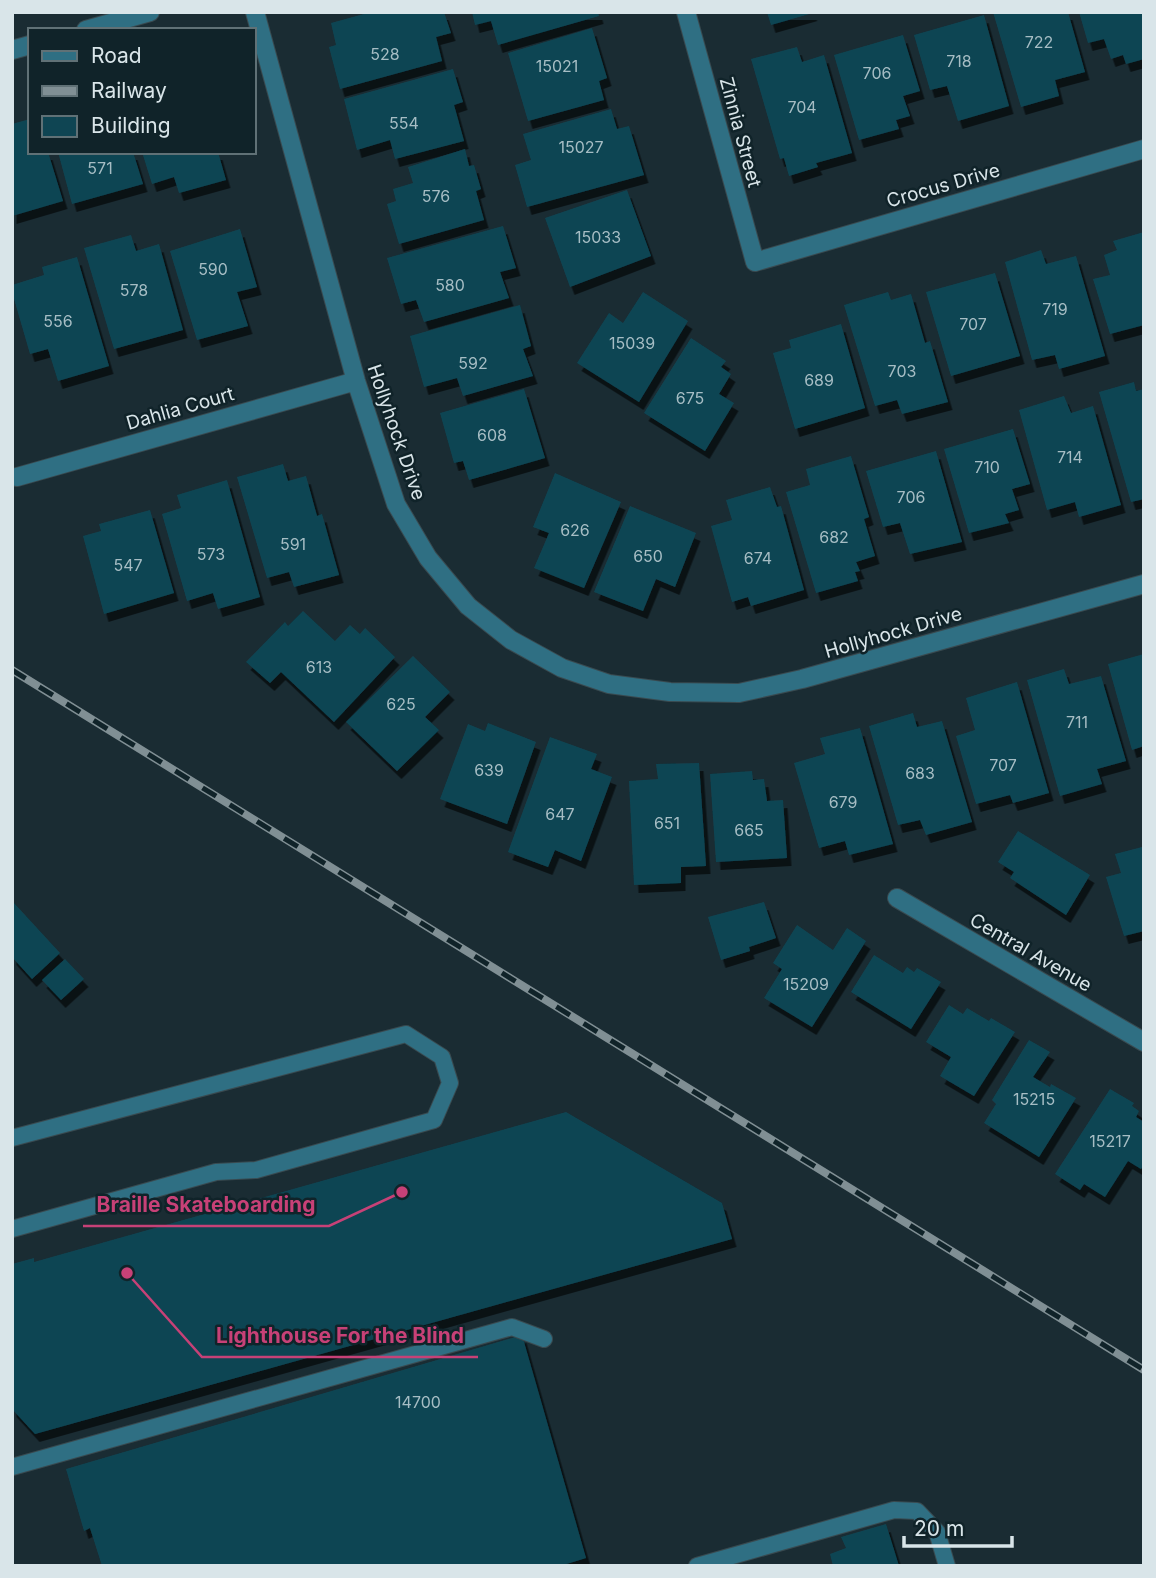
<svg xmlns="http://www.w3.org/2000/svg" width="1156" height="1578" font-family="Inter,sans-serif">
  <style>
    .building { fill: #0f4553; filter: url(#shadow) }
    .lines { fill: none; stroke-linecap: round; stroke-linejoin: round }
    .lane-casing { stroke: #394a50; stroke-width: 18 }
    .street-casing { stroke: #394a50; stroke-width: 20 }
    .lane { stroke: #2f6f83; stroke-width: 16 }
    .street { stroke: #2f6f83; stroke-width: 18 }
    .rail-casing { stroke: #808f94; stroke-width: 8 }
    .rail { stroke: #102329; stroke-width: 5; stroke-dasharray: 16; stroke-linecap: butt }
    .labels { text-anchor: middle; stroke-width: 5; stroke-linejoin: round; paint-order: stroke }
    .number-label { font-size: 16px; fill: #a6bdc4 }
    .street-label { font-size: 19px; fill: #d9e5e9; stroke: #102329 }
    .leader { fill: none; stroke: #c74177; stroke-width: 2.5 }
    .callout-dot { fill: #c74177; stroke: #102329; stroke-width: 2.5 }
    .callout-label { font-size: 21px; text-anchor: middle; font-weight: bold; fill: #c74177; stroke: #102329; stroke-width: 5; stroke-linejoin: round; paint-order: stroke }
  </style>
  <defs>
    <filter id="shadow"><feDropShadow dx="4.5" dy="8" stdDeviation="0" flood-color="#0009"/></filter>
  </defs>
  <rect width="100%" height="100%" fill="#1a2c33"/>
  <!-- building -->
  <path class="building" d="M371 12H444L451 33 436 37 442 61 340 89 329 47 336 45 331 23Z
    M472 12H598L599 16 498 45 491 21 475 25Z
    M767 12H812L813 13 771 25Z
    M993 12H1068L1085 72 1055 80 1059 96 1021 107Z
    M1079 12H1144V59L1126 64 1123 55 1111 59 1104 39 1088 43Z
    M984 15 1009 106 958 121 947 86 930 90 914 35Z
    M592 28 607 78 599 81 604 100 528 121 508 53Z
    M903 35 920 91 903 96 910 116 896 120 899 129 859 140 834 55Z
    M797 47 802 62 824 55 852 153 816 163 818 167 789 176 784 158 780 159 751 59Z
    M453 69 463 102 454 105 464 141 395 159 390 140 357 150 344 99Z
    M611 109 617 129 629 126 644 175 527 207 515 165 531 160 523 134Z
    M30 119V152H48L63 201 12 216V124Z
    M465 149 469 166 474 165 481 189 476 191 484 220 399 244 387 204 396 201 393 189 413 183 408 167Z
    M58 152H133L143 184 72 204Z
    M142 152H218L226 180 179 193 174 177 152 184Z
    M627 190 651 256 570 287 545 218Z
    M503 226 516 268 500 272 509 298 424 322 416 300 401 304 387 258Z
    M240 229 257 287 237 292 248 326 197 340 170 251Z
    M1144 232V325L1110 334 1093 279 1110 275 1104 255 1117 250 1113 241Z
    M131 235 136 251 159 244 183 330 114 349 84 248Z
    M1041 250 1046 264 1076 256 1105 356 1059 369 1055 355 1032 360 1005 262Z
    M77 257 109 366 58 381 48 349 30 354 12 292V285L44 275 42 267Z
    M995 273 1020 356 951 376 926 292Z
    M643 292 688 321 639 402 577 363 609 313 623 323Z
    M888 292 891 300 911 294 925 343 930 341 948 402 902 414 897 400 875 406 844 305Z
    M520 305 531 346 523 349 533 376 463 396 457 378 424 387 410 336Z
    M841 324 865 408 795 429 773 353 791 348 789 340Z
    M691 338 726 361 721 367 731 374 719 394 734 403 705 451 644 413Z
    M1134 382 1136 391 1144 389V499L1131 502 1099 392Z
    M524 389 545 458 469 480 463 461 454 463 440 413Z
    M1064 396 1071 413 1093 406 1121 505 1079 517 1075 502 1047 510 1019 410Z
    M1013 429 1030 484 1012 489 1019 510 1005 514 1009 523 969 533 944 449Z
    M936 451 962 542 910 554 900 523 883 527 866 471Z
    M851 456 869 517 864 519 875 556 856 562 860 571 855 572 858 581 816 593 786 492 810 485 806 469Z
    M283 464 288 481 306 476 317 516 322 514 339 575 294 587 289 572 267 578 237 477Z
    M555 473 621 502 584 588 534 568 549 533 533 527Z
    M227 480 260 597 218 609 213 593 187 601 162 514 181 508 177 495Z
    M770 487 777 507 781 506 804 590 751 606 748 597 732 602 711 526 732 520 726 500Z
    M630 506 696 533 675 587 656 579 643 611 594 592Z
    M150 510 174 593 104 614 83 536 101 531 99 524Z
    M303 611 335 641 350 625 360 634 365 628 395 657 334 722 281 672 270 683 246 662 285 622 288 626Z
    M1144 654V746L1132 750 1108 664Z
    M413 656 450 692 425 717 439 730 397 771 346 722Z
    M1064 669 1069 684 1101 676 1126 761 1097 769 1102 784 1060 796 1027 680Z
    M1017 682 1049 793 1013 803 1010 795 976 804 956 736 975 730 966 698Z
    M913 713 917 727 942 721 972 822 926 835 920 820 898 825 869 726Z
    M488 723 536 742 507 824 440 799 468 724 485 731Z
    M860 728 893 844 849 855 845 841 819 848 794 763 825 754 820 738Z
    M550 737 597 754 591 769 612 777 581 861 555 850 548 867 508 852Z
    M699 763 706 866 681 867V883L634 885 629 781 658 779 656 764Z
    M752 771 753 780 764 779 767 801 783 800 787 858 716 862 710 774Z
    M1018 831 1090 875 1066 915 1010 878 1014 872 998 862Z
    M1142 847 1144 853V931L1124 936 1106 877 1121 873 1115 854Z
    M764 902 776 938 749 947 750 951 721 960 708 917Z
    M14 903 60 953 32 979 12 957V905Z
    M797 925 833 950 847 928 866 941 812 1027 764 998 782 969 773 963Z
    M874 955 903 973 907 967 914 972 917 968 941 982 911 1029 851 992Z
    M65 959 84 979 61 1000 42 980Z
    M949 1005 963 1014 967 1008 989 1021 991 1018 1015 1032 974 1096 940 1076 951 1057 926 1042Z
    M1029 1040 1050 1052 1033 1077 1050 1087 1051 1084 1076 1098 1039 1157 984 1123 996 1104 992 1100Z
    M1110 1089 1134 1103 1132 1106 1139 1111 1136 1117 1144 1122V1165L1141 1169 1128 1161 1105 1197 1084 1184 1080 1190 1055 1174Z
    M566 1112 722 1203 732 1239 35 1434 12 1409V1264L34 1258V1262Z
    M522 1335 586 1558 560 1566H102L90 1528 84 1531 66 1469Z
    M886 1524 899 1566H833L830 1554 846 1548 841 1537Z"/>
  <g class="lines">
    <defs>
      <path id="lane" d="M12 1138 406 1034 442 1057 450 1083 434 1120 256 1170 216 1172 12 1229
        M12 1467 512 1327 544 1339
        M697 1566 894 1510 917 1511 937 1532 947 1566"/>
      <path id="street" d="M255 12 356 381 396 504 428 558 468 606 511 640 562 668 609 684 670 692 739 693 802 679 1144 584
        M686 12 755 262 1144 149
        M86 30 150 12
        M12 50 30 45
        M17 477 356 381
        M897 898 1144 1042"/>
    </defs>
    <!-- lane casing -->
    <use href="#lane" class="lane-casing"/>
    <!-- street casing -->
    <use href="#street" class="street-casing"/>
    <!-- lane -->
    <use href="#lane" class="lane"/>
    <!-- street -->
    <use href="#street" class="street"/>
    <defs>
      <path id="rail" d="M12 670 1144 1370"/>
    </defs>
    <!-- rail casing -->
    <use href="#rail" class="rail-casing"/>
    <!-- rail -->
    <use href="#rail" class="rail"/>
  </g>
  <g class="labels">
    <!-- number labels -->
    <g class="number-label">
      <text x="1039" y="48">722</text>
      <text x="385" y="60">528</text>
      <text x="959" y="67">718</text>
      <text x="557" y="72">15021</text>
      <text x="877" y="79">706</text>
      <text x="802" y="113">704</text>
      <text x="404" y="129">554</text>
      <text x="581" y="153">15027</text>
      <text x="100" y="174">571</text>
      <text x="436" y="202">576</text>
      <text x="598" y="243">15033</text>
      <text x="213" y="275">590</text>
      <text x="450" y="291">580</text>
      <text x="134" y="296">578</text>
      <text x="1055" y="315">719</text>
      <text x="58" y="327">556</text>
      <text x="973" y="330">707</text>
      <text x="632" y="349">15039</text>
      <text x="473" y="369">592</text>
      <text x="902" y="377">703</text>
      <text x="819" y="386">689</text>
      <text x="690" y="404">675</text>
      <text x="492" y="441">608</text>
      <text x="1070" y="463">714</text>
      <text x="987" y="473">710</text>
      <text x="911" y="503">706</text>
      <text x="575" y="536">626</text>
      <text x="834" y="543">682</text>
      <text x="293" y="550">591</text>
      <text x="211" y="560">573</text>
      <text x="648" y="562">650</text>
      <text x="758" y="564">674</text>
      <text x="128" y="571">547</text>
      <text x="319" y="673">613</text>
      <text x="401" y="710">625</text>
      <text x="1077" y="728">711</text>
      <text x="1003" y="771">707</text>
      <text x="489" y="776">639</text>
      <text x="920" y="779">683</text>
      <text x="843" y="808">679</text>
      <text x="560" y="820">647</text>
      <text x="667" y="829">651</text>
      <text x="749" y="836">665</text>
      <text x="806" y="990">15209</text>
      <text x="1034" y="1105">15215</text>
      <text x="1110" y="1147">15217</text>
      <text x="418" y="1408">14700</text>
    </g>
    <!-- street labels -->
    <g class="street-label">
      <text transform="translate(741 132) rotate(75)" y="7">Zinnia Street</text>
      <text transform="translate(943 185) rotate(-16)" y="7">Crocus Drive</text>
      <text transform="translate(180 408) rotate(-16)" y="7">Dahlia Court</text>
      <text transform="translate(397 432) rotate(71)" y="7">Hollyhock Drive</text>
      <text transform="translate(893 632) rotate(-16)" y="7">Hollyhock Drive</text>
      <text transform="translate(1031 952) rotate(30)" y="7">Central Avenue</text>
    </g>
  </g>
  <!-- callouts -->
  <path class="leader" d="M402 1192L329 1226H83M127 1273L202 1357H478"/>
  <g class="callout-dot">
    <circle cx="402" cy="1192" r="7"/>
    <circle cx="127" cy="1273" r="7"/>
  </g>
  <g class="callout-label">
    <text x="206" y="1212">Braille Skateboarding</text>
    <text x="340" y="1343">Lighthouse For the Blind</text>
  </g>
  <!-- border -->
  <rect width="1156" height="1578" fill="none" stroke="#d9e5e9" stroke-width="28"/>
  <!-- legend -->
  <rect x="28" y="28" width="228" height="126" fill="#102329" stroke="#607176" stroke-width="2"/>
  <rect x="42" y="51" width="35" height="10" fill="#2f6f83" stroke="#607176" stroke-width="2"/>
  <text x="91" y="63" font-size="21" fill="#d9e5e9">Road</text>
  <rect x="42" y="86" width="35" height="10" fill="#808f94" stroke="#607176" stroke-width="2"/>
  <text x="91" y="98" font-size="21" fill="#d9e5e9">Railway</text>
  <rect x="42" y="116" width="35" height="21" fill="#0f4553" stroke="#607176" stroke-width="2"/>
  <text x="91" y="133" font-size="21" fill="#d9e5e9">Building</text>
  <!-- scale -->
  <path d="M904 1536v10h108v-10" fill="none" stroke="#d9e5e9" stroke-width="3.5"/>
  <text x="914" y="1536" font-size="21" fill="#d9e5e9" stroke="#102329" stroke-width="5" paint-order="stroke">20 m</text>
</svg>
